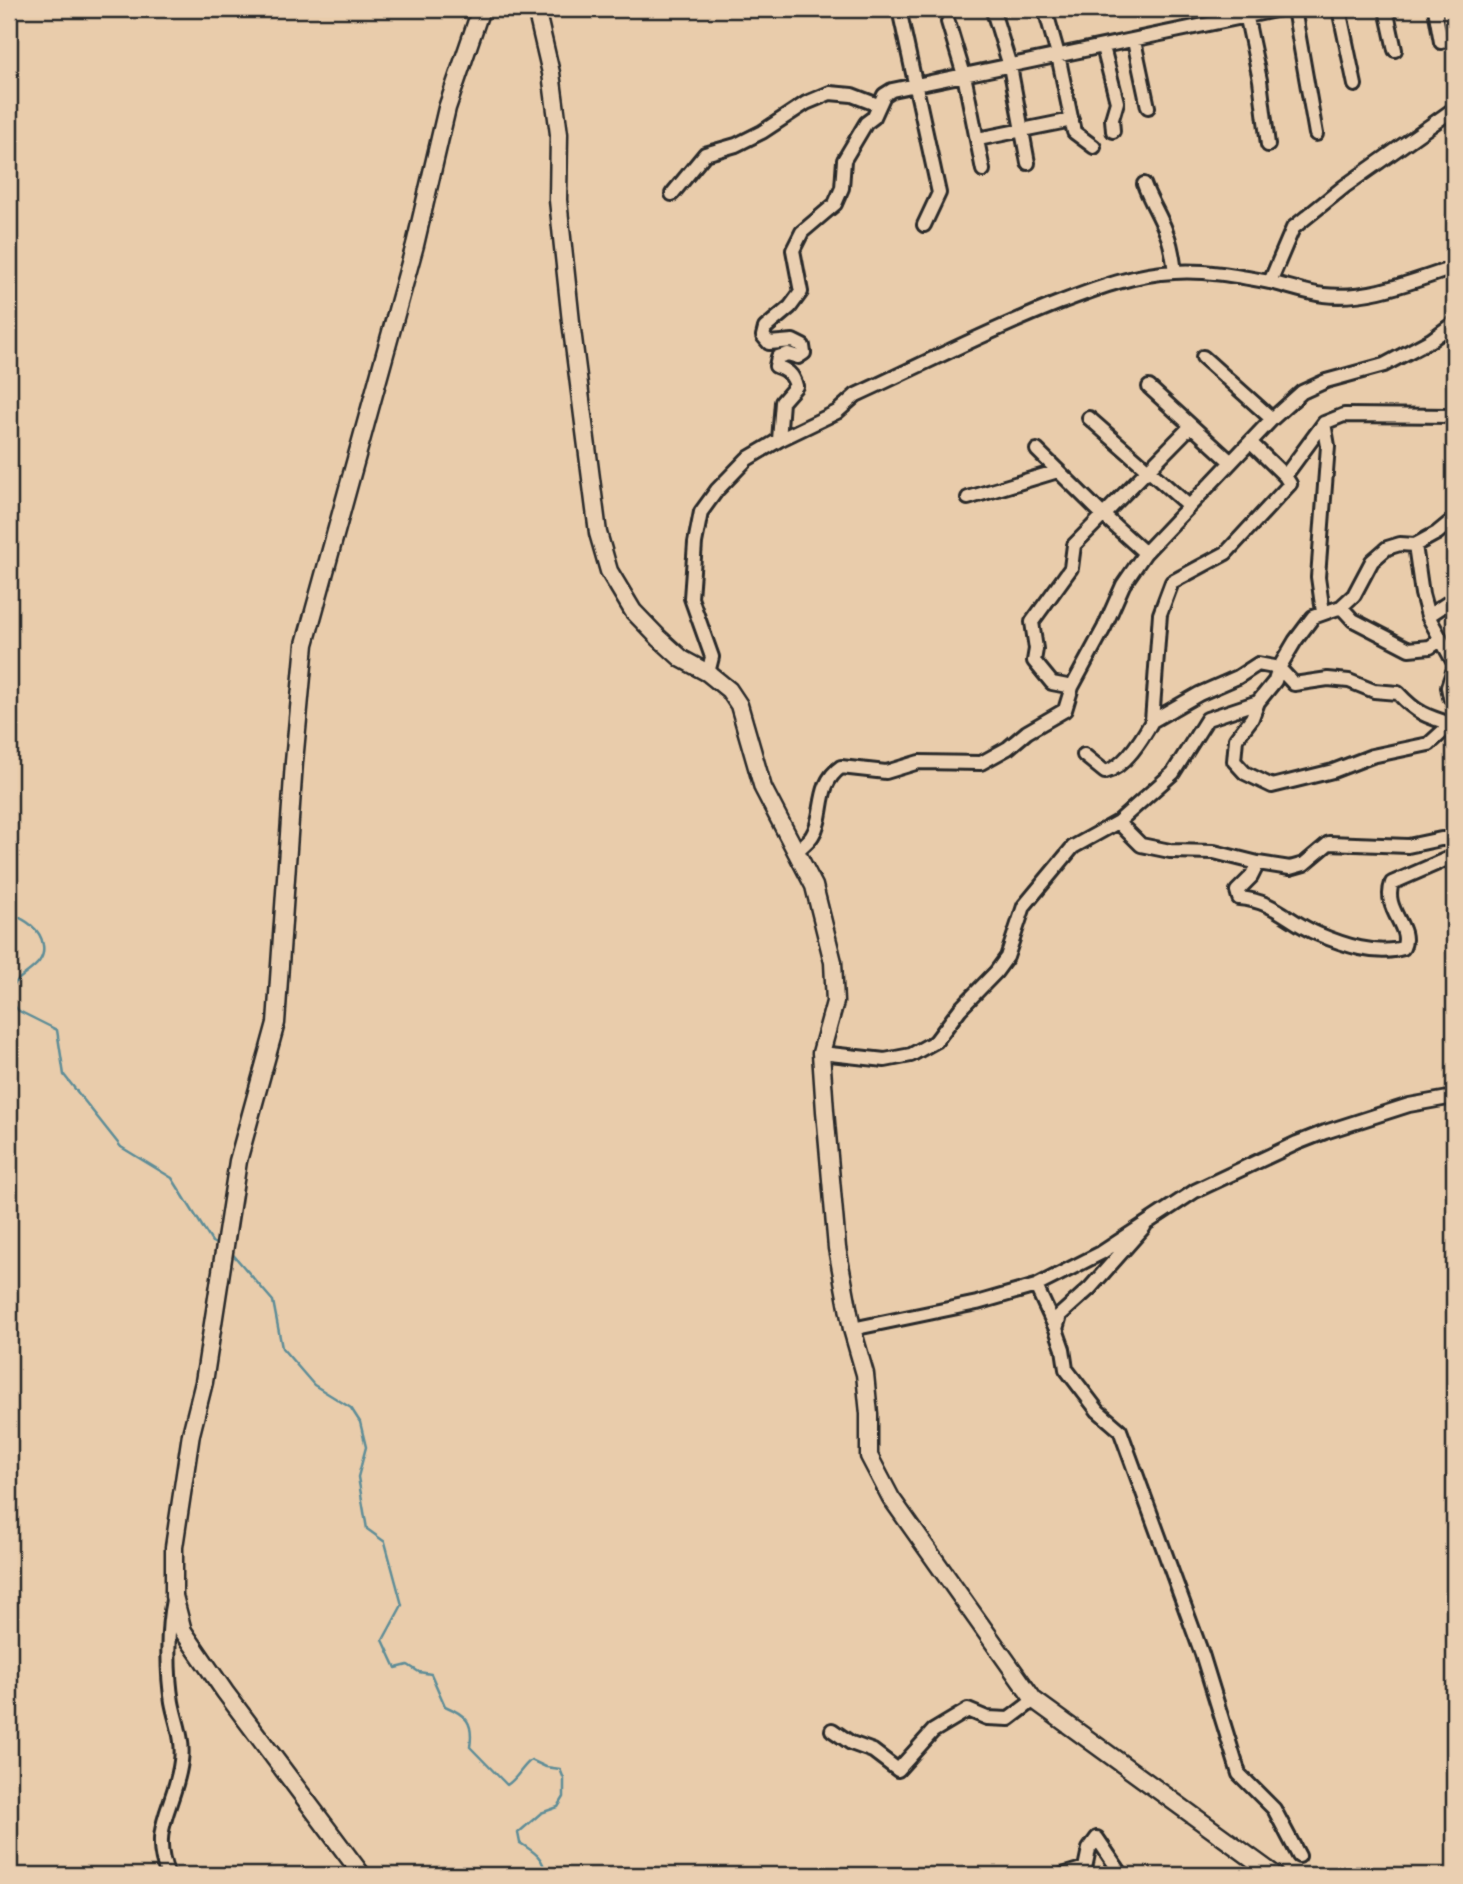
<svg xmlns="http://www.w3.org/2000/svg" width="1463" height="1884" font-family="'Gochi Hand',sans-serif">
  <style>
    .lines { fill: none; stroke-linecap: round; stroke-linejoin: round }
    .stream { stroke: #5e8d97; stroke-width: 2.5 }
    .minor-casing { stroke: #2b2b2b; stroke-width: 18 }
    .major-casing { stroke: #2b2b2b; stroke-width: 21 }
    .minor { stroke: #eacfb1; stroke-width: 12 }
    .major { stroke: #eacfb1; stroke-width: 16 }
  </style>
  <rect width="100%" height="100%" fill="#e9ccab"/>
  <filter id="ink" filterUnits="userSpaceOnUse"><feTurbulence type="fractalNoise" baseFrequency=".0143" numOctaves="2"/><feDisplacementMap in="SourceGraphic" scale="14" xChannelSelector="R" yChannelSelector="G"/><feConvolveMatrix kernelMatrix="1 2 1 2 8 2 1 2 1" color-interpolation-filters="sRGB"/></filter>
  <g filter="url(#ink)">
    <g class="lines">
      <!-- stream -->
      <path class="stream" d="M9 911C16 917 25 919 32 926 38 931 42 938 43 945 47 969 16 973 9 992
        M9 1000 19 1011 57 1030 64 1075 121 1147 172 1178 212 1242 218 1245
        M230 1251 273 1301 282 1348 314 1385 351 1408 360 1422 366 1447 358 1477 367 1529 385 1542 402 1605 383 1640 396 1668 408 1665 419 1672 431 1674 445 1706C466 1715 474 1722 470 1747L507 1785C517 1779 521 1768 531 1760L546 1767 560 1769 564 1779V1797L558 1807 541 1813 518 1833 520 1843C533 1851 545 1858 545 1875
        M752 1875C758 1870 769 1872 776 1875"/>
      <defs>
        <path id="minor" d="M899 9 939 193 924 225
          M1245 9 1260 80 1268 145
          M1294 9 1316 134
          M1339 9 1355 85
          M1386 9 1395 50
          M1435 9 1441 42
          M993 11 1010 66 1028 163
          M1047 16 1058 55 1074 132 1094 147
          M948 22 964 75 983 170
          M1134 41 1148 107
          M1103 47 1117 102 1112 119 1113 131
          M978 139 1072 120
          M1144 184C1150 201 1160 215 1166 232 1172 245 1173 258 1175 272
          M672 194 705 154 736 145 762 132 806 103 830 93 852 95 878 105
          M1270 282C1288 286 1306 293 1324 295 1366 300 1408 283 1447 270H1454
          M1203 357 1272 419
          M1149 387 1231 462
          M1089 418 1189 506
          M779 440 782 402 796 386C793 374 787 370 776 366L778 357 788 354 798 357 804 353 803 346 793 341 769 343 763 336 765 328 790 307 801 292 793 250 802 232 835 204 842 188 844 160 866 123 874 117 884 95 892 90 1280 9
          M1037 450 1103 515 1145 553
          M1285 476 1324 423 1344 415 1454 416
          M968 498 1058 471
          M1415 545 1422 594 1428 616 1454 663
          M1341 607 1353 620 1409 649 1430 647 1440 640
          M1323 612 1318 577 1328 446 1324 423
          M1428 616 1454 599
          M1454 669 1448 687 1450 697 1454 701
          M708 673 712 657 691 598 695 543 701 512 717 490 747 459 779 440 837 412 856 395C924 364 991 329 1061 302 1098 288 1134 274 1174 272 1207 270 1238 276 1270 282L1293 228 1345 186 1454 109
          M1072 687 1052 683 1034 661 1036 649 1032 622 1071 568 1074 545 1191 426
          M1258 702 1252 718 1236 739 1234 761 1245 773 1272 786 1333 771 1372 756 1429 744 1451 724
          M1152 721 1199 694 1238 677 1258 664 1279 668 1294 684 1328 679 1349 681 1374 691 1398 693C1417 714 1428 717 1454 725
          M1084 755 1105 772C1125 767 1142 739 1152 721L1160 614 1172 582 1226 553 1290 484 1285 476 1250 442
          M1118 822 1141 845 1170 851 1214 852 1258 863 1290 868 1304 864 1329 843 1408 846 1441 839H1454
          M796 852C801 847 808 842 812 836 826 815 815 785 841 767L886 772 919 762 981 763 1008 748 1027 732 1065 710 1072 687 1104 628 1123 585 1145 553 1272 419 1302 392 1326 381 1384 365 1431 340 1454 323
          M1258 863 1251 877 1237 891 1239 898C1276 901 1288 922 1318 934 1344 945 1376 956 1403 948 1413 927 1382 910 1392 883L1454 856
          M821 1053 885 1060 911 1055 936 1041 960 1009 996 972 1007 957 1024 906 1073 847 1118 822 1173 773 1207 719 1258 702 1275 681 1279 668 1295 641 1313 617 1341 607 1354 595 1372 561 1387 548 1400 544 1415 545 1437 533 1454 519
          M1144 1227 1090 1288 1060 1315 1056 1329 1063 1349 1066 1369 1098 1411 1120 1430 1202 1654 1239 1774 1274 1809 1299 1856
          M1036 1286 1056 1329
          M852 1329 977 1303 1036 1286 1101 1253 1195 1191 1297 1143 1325 1132 1409 1105 1454 1097
          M832 1730 851 1743 873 1751 898 1770 933 1731 968 1710 987 1718 1009 1719 1034 1700
          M168 1875C148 1829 176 1805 181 1761 184 1739 176 1723 172 1702 167 1673 167 1628 173 1600
          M1062 1875 1085 1868 1089 1849 1097 1838 1122 1875"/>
        <path id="major" d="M536 9 551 73 559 134 558 200 571 322 598 533 609 571 633 611 659 638 682 659 708 673 729 690 739 705 763 788 814 886 833 962 835 1002 821 1053 825 1111 837 1248 852 1329 865 1374 869 1414V1456L891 1498 1034 1700 1275 1875
          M362 1875 225 1692 183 1631 174 1596V1547L191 1434 204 1382 238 1161 276 1023 294 762 305 644 415 245 447 108 481 9"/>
      </defs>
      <!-- minor casing -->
      <use href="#minor" class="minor-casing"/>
      <!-- major casing -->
      <use href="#major" class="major-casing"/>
      <!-- minor -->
      <use href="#minor" class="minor"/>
      <!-- major -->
      <use href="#major" class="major"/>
    </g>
  </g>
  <!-- margin -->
  <rect width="1463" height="1884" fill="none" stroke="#eacfb1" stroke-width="35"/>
  <rect x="18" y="18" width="1428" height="1849" fill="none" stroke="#2b2b2b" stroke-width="2.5" filter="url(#ink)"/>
</svg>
